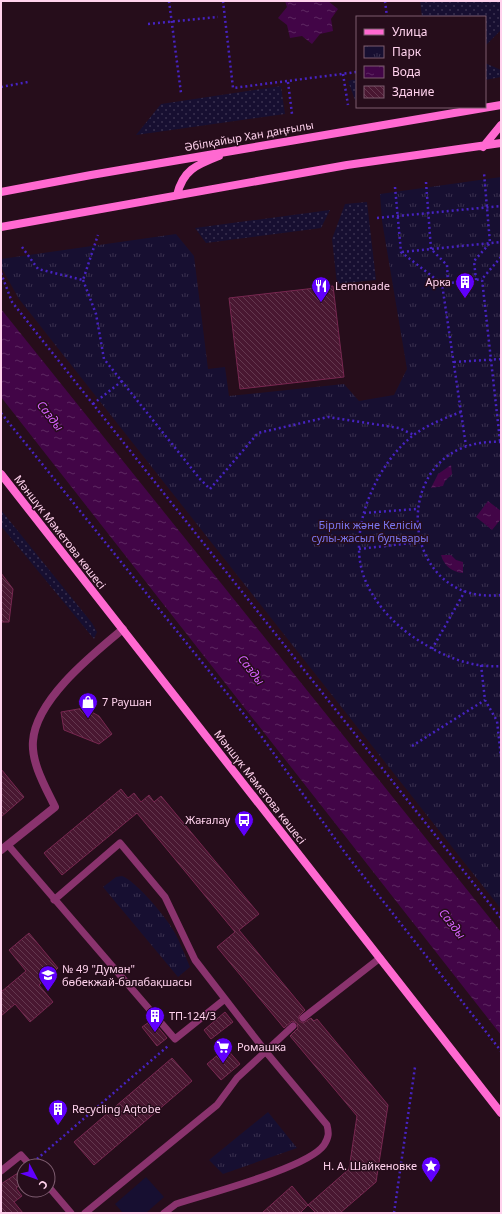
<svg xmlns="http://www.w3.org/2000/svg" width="502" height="1214" font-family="'Noto Sans',sans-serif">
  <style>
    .grass { fill: url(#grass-dots) }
    .park { fill: url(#park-tufts) }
    .pitch { fill: #170f31 }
    .water { fill: url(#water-ripples) }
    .building { fill: url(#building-back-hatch); stroke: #772750 }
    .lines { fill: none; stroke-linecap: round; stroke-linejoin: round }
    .path { stroke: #4723c2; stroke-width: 2.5; stroke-dasharray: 2 3; stroke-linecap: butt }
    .service { stroke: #8a336e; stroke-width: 7 }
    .minor { stroke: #8a336e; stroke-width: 8 }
    .secondary { stroke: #ff69d1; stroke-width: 8 }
    .labels { text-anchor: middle; stroke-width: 3; stroke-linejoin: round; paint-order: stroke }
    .street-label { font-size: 11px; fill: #ffd2ed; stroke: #260d1b }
    .poi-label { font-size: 11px; fill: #ffd2ed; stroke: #260d1b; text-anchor: start }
    .park-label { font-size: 11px; fill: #7975ee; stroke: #260d1b }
    .water-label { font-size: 12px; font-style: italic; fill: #d760ff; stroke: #260d1b }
  </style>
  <defs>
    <pattern id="grass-dots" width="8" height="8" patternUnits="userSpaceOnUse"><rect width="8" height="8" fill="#170f31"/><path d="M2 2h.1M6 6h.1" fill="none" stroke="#3a314f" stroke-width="1.8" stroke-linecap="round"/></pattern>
    <pattern id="park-tufts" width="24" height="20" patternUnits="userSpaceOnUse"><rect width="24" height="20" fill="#170f31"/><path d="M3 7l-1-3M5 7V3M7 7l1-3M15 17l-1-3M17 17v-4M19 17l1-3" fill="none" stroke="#3a314f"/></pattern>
    <pattern id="water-ripples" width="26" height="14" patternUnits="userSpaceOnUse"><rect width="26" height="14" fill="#420547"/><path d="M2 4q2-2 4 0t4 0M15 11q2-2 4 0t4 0" fill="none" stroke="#5e2962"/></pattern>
    <pattern id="building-back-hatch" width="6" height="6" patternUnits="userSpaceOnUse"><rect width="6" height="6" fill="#491731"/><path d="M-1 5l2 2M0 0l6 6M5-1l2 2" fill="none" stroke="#64384f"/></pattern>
  </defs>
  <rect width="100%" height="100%" fill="#260d1b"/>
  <!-- grass -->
  <path class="grass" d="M420 1H501V30L485 46V17H422Z
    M485 63 501 70V77L485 80Z
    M357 79V99L355 100 348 81Z
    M281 86 285 114 136 135 161 104Z
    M367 202 376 280 337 284 332 239 345 204Z
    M330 210 321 228 206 243 195 228Z
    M1 510 92 623 97 632 94 639 1 526Z"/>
  <!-- park -->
  <path class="park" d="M501 177V909L19 299 1 267V259L176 234 194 256 208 369 225 367 229 396 344 384 359 401 394 395 407 369 382 221 380 194Z
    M122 876C136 881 167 918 175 933 181 944 185 956 190 967L178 977 103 887 116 877Z
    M268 1112 297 1148 223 1174 209 1160Z"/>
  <!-- pitch -->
  <path class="pitch" d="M146 1177 164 1197 146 1213H123L115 1204Z"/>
  <!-- water -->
  <path class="water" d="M285 1H328L338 9 331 19 333 31 320 34 312 44 302 36 290 38 287 25 278 18 287 7Z
    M1 309 501 932V1035L1 397Z
    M451 465 452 474 445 481 443 486 431 488 438 474Z
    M488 501 501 511V519L492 530 476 517Z
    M441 555H451L456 560 463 562V573C452 572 444 566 441 555Z"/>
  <!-- building -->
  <path class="building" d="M333 286 344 377 240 389 229 298Z
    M1 573 13 589 9 622H1Z
    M84 708 99 716 112 734 99 744 64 730 61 712Z
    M1 769 24 797 1 817Z
    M121 789 128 798 134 793 141 802 149 795 154 802 161 796 259 914 239 930 305 1010 299 1016V1021L303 1023 311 1018 314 1021 317 1019 388 1105 376 1182 340 1213H316L308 1205 349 1169 357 1116 290 1036 298 1028 297 1023 292 1021 284 1028 217 947 235 932 137 813 62 875 44 853Z
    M29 933 58 968 39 985 53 1002 30 1022 15 1004 1 1016V992L26 971 9 950Z
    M225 1012 233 1022 211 1039 204 1030Z
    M152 1020 167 1038 157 1046 142 1027Z
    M226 1048 240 1064 221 1080 207 1064Z
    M172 1058 192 1081 94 1165 74 1142Z
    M24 1169V1182L16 1188 22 1196 14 1202 23 1213H1V1184Z
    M292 1186 308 1205 300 1213H262Z"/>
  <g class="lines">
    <!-- path -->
    <path class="path" d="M169 1 181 93
      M223 1 233 88 357 72
      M385 1 387 17
      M148 24 218 17
      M343 74 348 105
      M288 82 292 114
      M1 87 28 82
      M426 182 431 249 447 265 448 283
      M395 187 401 252 442 284 466 446
      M377 218 501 206
      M22 247 38 269 83 280 98 235
      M402 252 501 242
      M1 273 12 302 501 918
      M83 280 96 314 104 359 200 479 210 489 258 433 328 417 399 428 414 435
      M476 280 474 261 490 243 484 173
      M442 284 482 279
      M454 362 501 359
      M93 404 122 381
      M461 412C445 418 429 424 415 434 377 462 348 528 363 574 372 602 396 627 421 642 445 657 472 668 501 666
      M1 413 259 733 346 854 501 1051
      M500 441 482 279 501 257
      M501 442C386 436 394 607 501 595
      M364 513 417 509
      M359 549 420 542
      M432 649 465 591
      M481 665 485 700 497 721 501 757
      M412 746 485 700
      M37 1159 168 1046
      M394 1213 415 1067"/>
    <!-- service -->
    <path class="service" d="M8 845 175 1039 225 999
      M54 900 120 843 165 897 195 960 266 1052 327 1125C329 1133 329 1137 324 1145 308 1168 206 1194 176 1204L164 1213
      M303 1018 380 958
      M1 1171 21 1155 31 1166
      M48 1186 71 1213
      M85 1213 217 1105 237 1078 293 1026"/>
    <!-- minor -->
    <path class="minor" d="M1 850 55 807C46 788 31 763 33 741 36 699 93 654 123 629"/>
    <!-- secondary -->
    <path class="secondary" d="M483 147 501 125
      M1 192 91 175 501 105
      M177 195C183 170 196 165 219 156
      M1 227 347 165 501 143
      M1 474 501 1113"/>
  </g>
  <!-- icons -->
  <defs>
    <symbol id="building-pin" viewBox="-11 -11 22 30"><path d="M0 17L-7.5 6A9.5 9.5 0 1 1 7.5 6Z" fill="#6100fd" stroke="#260d1b"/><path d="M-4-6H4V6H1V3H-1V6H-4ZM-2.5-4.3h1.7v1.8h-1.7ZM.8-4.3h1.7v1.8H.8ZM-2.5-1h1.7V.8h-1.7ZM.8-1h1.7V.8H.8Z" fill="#fff"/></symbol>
    <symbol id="restaurant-pin" viewBox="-11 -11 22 30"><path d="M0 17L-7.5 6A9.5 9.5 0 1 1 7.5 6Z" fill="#6100fd" stroke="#260d1b"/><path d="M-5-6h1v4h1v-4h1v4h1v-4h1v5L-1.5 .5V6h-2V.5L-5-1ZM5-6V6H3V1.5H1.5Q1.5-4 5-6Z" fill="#fff"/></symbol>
    <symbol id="shop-pin" viewBox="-11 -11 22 30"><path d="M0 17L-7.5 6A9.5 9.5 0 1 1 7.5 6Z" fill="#6100fd" stroke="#260d1b"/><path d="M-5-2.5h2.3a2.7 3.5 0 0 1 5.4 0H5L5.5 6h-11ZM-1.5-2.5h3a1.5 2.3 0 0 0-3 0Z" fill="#fff"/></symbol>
    <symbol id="bus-pin" viewBox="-11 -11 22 30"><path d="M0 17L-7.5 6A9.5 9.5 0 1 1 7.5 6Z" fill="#6100fd" stroke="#260d1b"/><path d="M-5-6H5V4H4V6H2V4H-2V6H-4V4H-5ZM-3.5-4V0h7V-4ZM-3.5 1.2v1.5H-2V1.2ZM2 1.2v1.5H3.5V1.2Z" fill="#fff"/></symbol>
    <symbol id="school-pin" viewBox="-11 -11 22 30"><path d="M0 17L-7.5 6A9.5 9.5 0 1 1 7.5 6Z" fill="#6100fd" stroke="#260d1b"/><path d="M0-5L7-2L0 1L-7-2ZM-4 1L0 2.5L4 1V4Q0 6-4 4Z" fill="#fff"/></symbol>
    <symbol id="supermarket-pin" viewBox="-11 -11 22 30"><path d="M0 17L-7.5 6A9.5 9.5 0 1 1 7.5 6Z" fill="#6100fd" stroke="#260d1b"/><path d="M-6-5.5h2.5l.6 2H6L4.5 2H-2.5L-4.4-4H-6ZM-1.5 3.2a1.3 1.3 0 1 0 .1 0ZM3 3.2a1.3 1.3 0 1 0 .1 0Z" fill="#fff"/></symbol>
    <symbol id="sight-pin" viewBox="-11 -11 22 30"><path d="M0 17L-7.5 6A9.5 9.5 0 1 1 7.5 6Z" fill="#6100fd" stroke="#260d1b"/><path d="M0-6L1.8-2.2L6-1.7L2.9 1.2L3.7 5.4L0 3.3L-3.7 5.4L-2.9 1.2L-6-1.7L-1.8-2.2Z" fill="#fff"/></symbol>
  </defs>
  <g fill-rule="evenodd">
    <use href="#building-pin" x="454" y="271" width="22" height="30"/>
    <use href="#restaurant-pin" x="310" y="275" width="22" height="30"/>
    <use href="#shop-pin" x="77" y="691" width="22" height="30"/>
    <use href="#bus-pin" x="233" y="809" width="22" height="30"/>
    <use href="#school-pin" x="37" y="964" width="22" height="30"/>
    <use href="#building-pin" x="144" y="1005" width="22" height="30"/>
    <use href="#supermarket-pin" x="212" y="1036" width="22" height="30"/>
    <use href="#building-pin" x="47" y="1098" width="22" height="30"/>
    <use href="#sight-pin" x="420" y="1155" width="22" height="30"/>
  </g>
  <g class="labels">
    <!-- street labels -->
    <g class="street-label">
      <text transform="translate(249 136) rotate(-10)" y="4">Әбілқайыр Хан даңғылы</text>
      <text transform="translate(60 532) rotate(52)" y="4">Мәншүк Мәметова көшесі</text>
      <text transform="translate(260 787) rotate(52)" y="4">Мәншүк Мәметова көшесі</text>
    </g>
    <!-- poi labels -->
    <g class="poi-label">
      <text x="451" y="286" text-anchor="end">Арка</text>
      <text x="335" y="290">Lemonade</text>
      <text x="102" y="706">7 Раушан</text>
      <text x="230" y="824" text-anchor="end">Жағалау</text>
      <text x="62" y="973">№ 49 "Думан"<tspan x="62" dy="13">бөбекжай-балабақшасы</tspan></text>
      <text x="169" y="1020">ТП-124/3</text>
      <text x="237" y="1051">Ромашка</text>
      <text x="72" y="1113">Recycling Aqtobe</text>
      <text x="417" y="1170" text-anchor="end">Н. А. Шайкеновке</text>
    </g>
    <!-- park labels -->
    <g class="park-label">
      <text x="370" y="529">Бірлік және Келісім<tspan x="370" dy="13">сулы-жасыл бульвары</tspan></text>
    </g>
    <!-- water labels -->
    <g class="water-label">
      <text transform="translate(50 416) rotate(52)" y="4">Сазды</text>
      <text transform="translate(251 670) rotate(52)" y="4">Сазды</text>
      <text transform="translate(452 924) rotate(52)" y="4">Сазды</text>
    </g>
  </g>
  <!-- border -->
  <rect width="502" height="1214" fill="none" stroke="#ffd2ed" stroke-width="4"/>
  <!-- legend -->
  <rect x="356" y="16" width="130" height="92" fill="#260d1b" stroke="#7d5c6f"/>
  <rect x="364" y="29" width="20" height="6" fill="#ff69d1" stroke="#7d5c6f"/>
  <text x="392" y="36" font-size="12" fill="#ffd2ed">Улица</text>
  <rect x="364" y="46" width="20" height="12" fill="url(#park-tufts)" stroke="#7d5c6f"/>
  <text x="392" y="56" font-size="12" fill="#ffd2ed">Парк</text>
  <rect x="364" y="66" width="20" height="12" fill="url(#water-ripples)" stroke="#7d5c6f"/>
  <text x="392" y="76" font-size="12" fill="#ffd2ed">Вода</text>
  <rect x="364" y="86" width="20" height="12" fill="url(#building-back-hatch)" stroke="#7d5c6f"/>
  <text x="392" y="96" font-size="12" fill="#ffd2ed">Здание</text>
  <!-- north arrow -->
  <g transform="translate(36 1178) rotate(131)"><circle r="19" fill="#260d1b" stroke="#7d5c6f"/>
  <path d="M0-3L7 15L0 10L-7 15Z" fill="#6100fd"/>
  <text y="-6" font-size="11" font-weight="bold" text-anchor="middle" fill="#ffd2ed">С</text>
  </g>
</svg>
